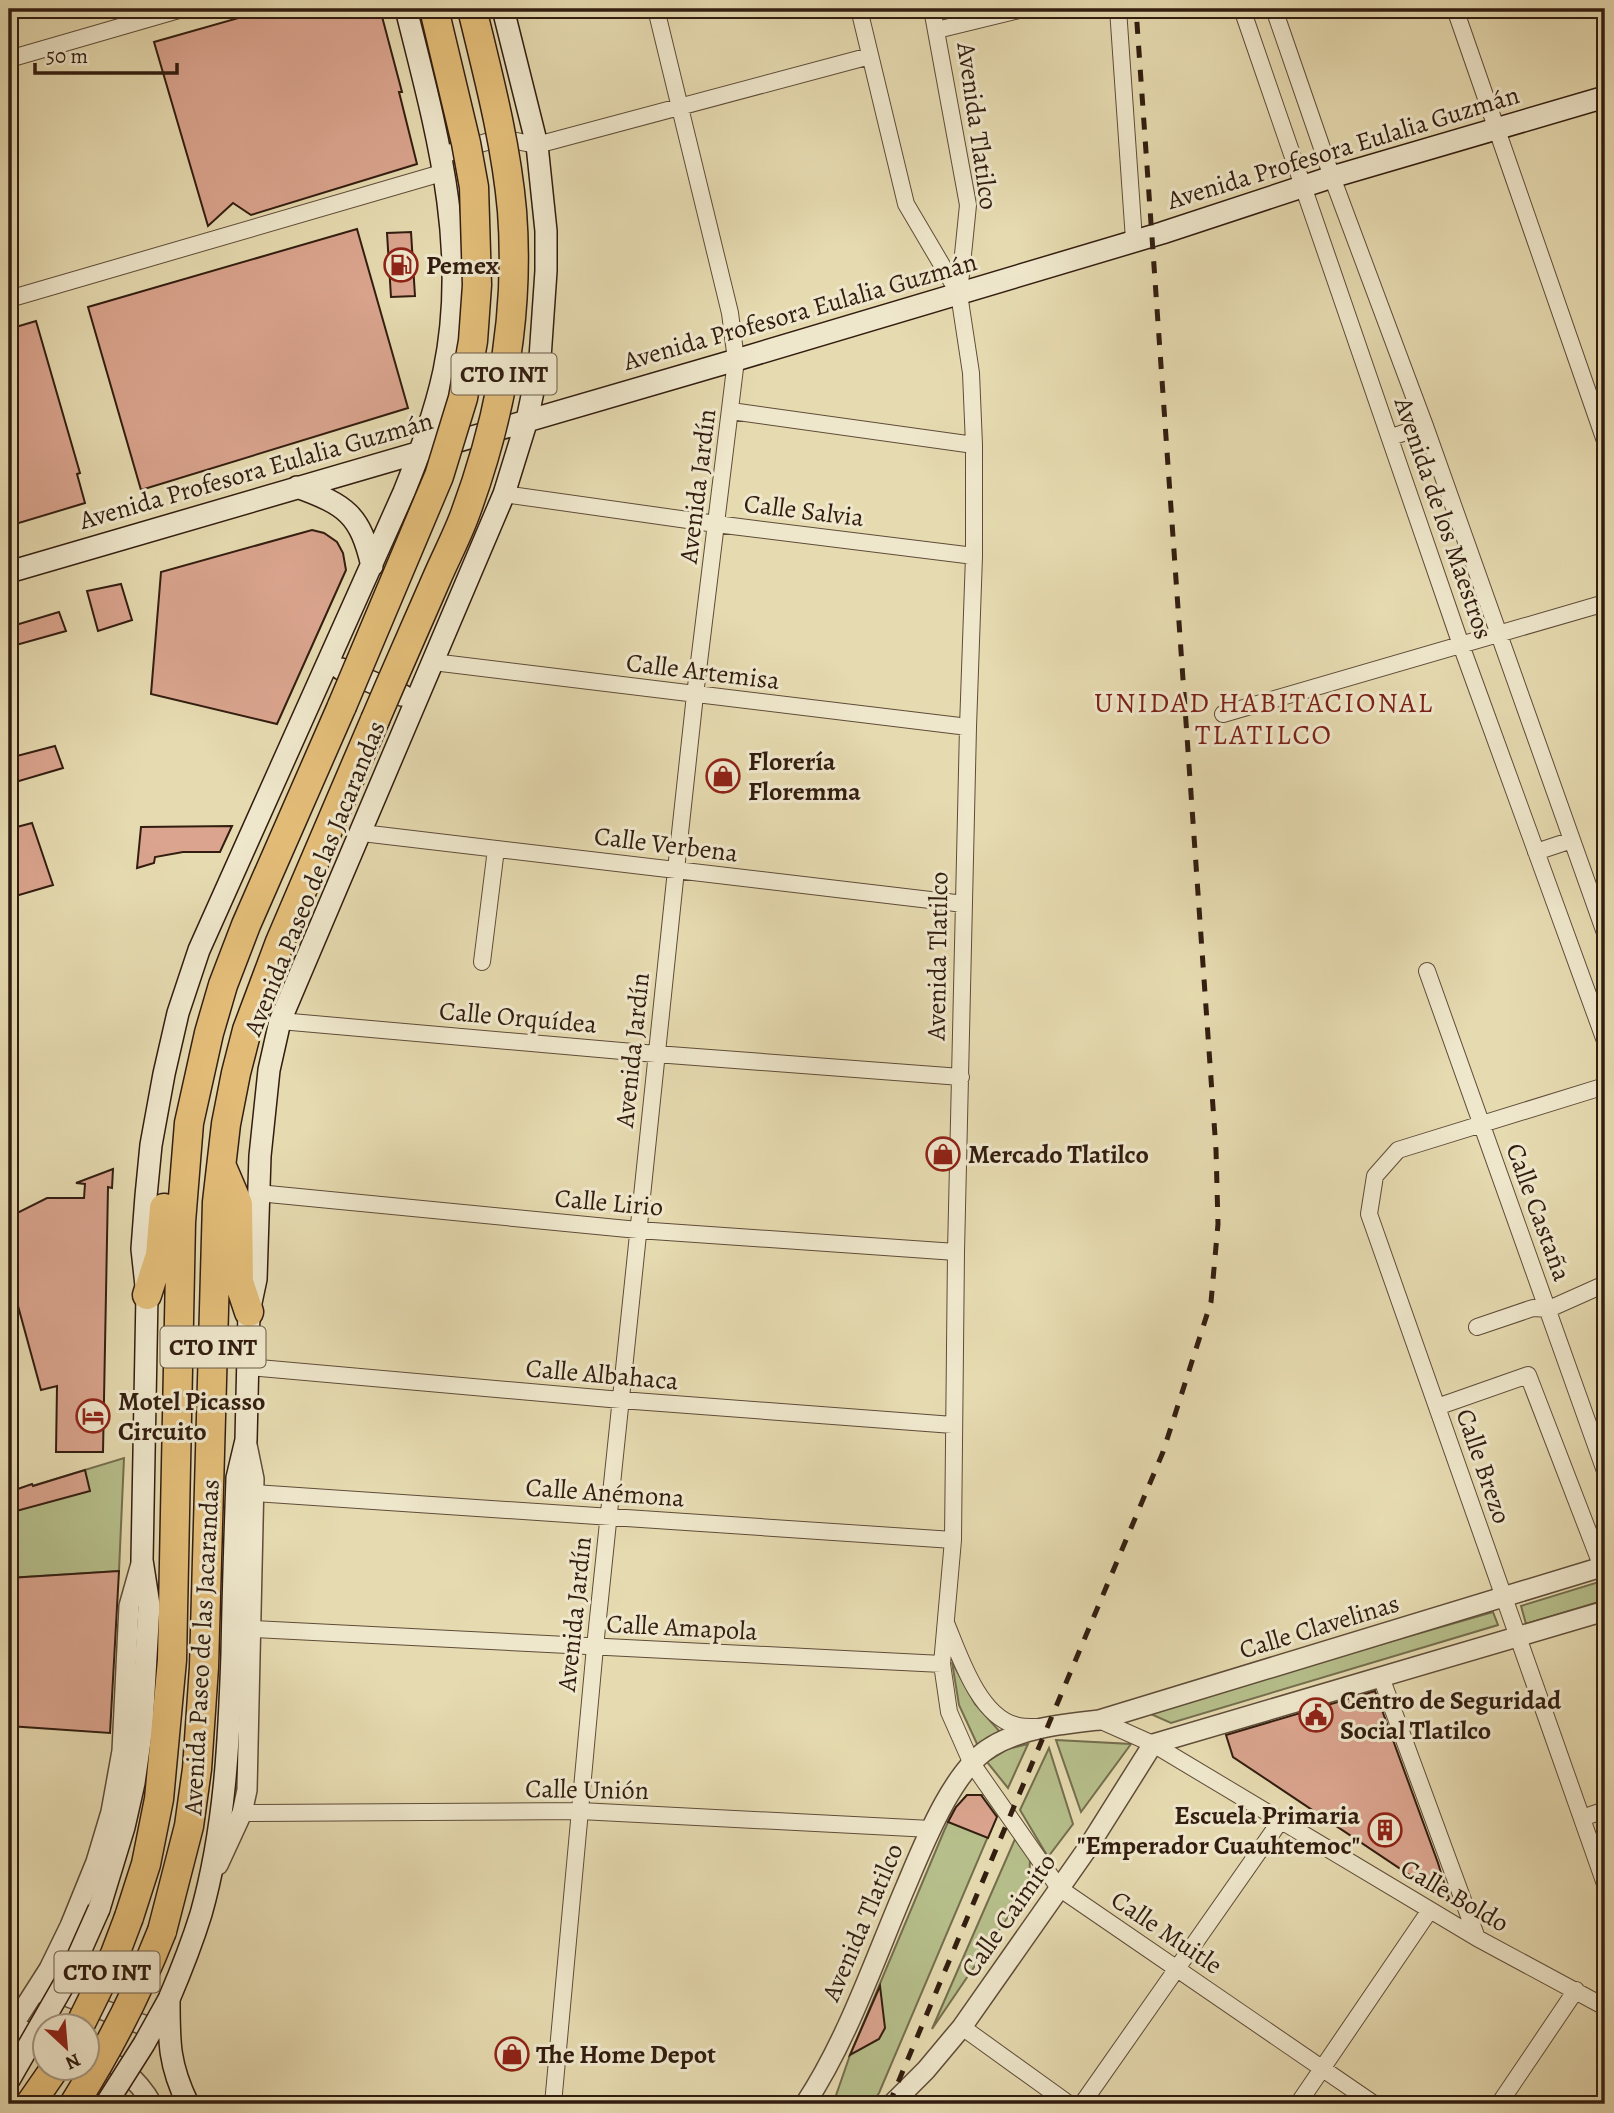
<svg xmlns="http://www.w3.org/2000/svg" width="1614" height="2113" font-family="Alegreya,serif">
  <style>
    .green { fill: #b6bf8b; stroke: #746e4e; stroke-width: 2 }
    .building { fill: #daa48e; stroke: #321d10; stroke-width: 2 }
    .lines { fill: none; stroke-linecap: round; stroke-linejoin: round }
    .minor-casing { stroke: #5f4c38; stroke-width: 18 }
    .tertiary-casing { stroke: #5f4c38; stroke-width: 22 }
    .secondary-casing { stroke: #321d10; stroke-width: 24 }
    .motorway-casing { stroke: #321d10; stroke-width: 31 }
    .minor { stroke: #efe7cc; stroke-width: 16 }
    .tertiary { stroke: #efe7cc; stroke-width: 19 }
    .secondary { stroke: #efe7cc; stroke-width: 21 }
    .motorway { stroke: #e3bd78; stroke-width: 28 }
    .rail { stroke: #321d10; stroke-width: 5; stroke-dasharray: 12 12; stroke-linecap: butt }
    .secondary-bridge-casing { stroke: #321d10; stroke-width: 24; stroke-linecap: butt }
    .motorway-bridge-casing { stroke: #321d10; stroke-width: 31; stroke-linecap: butt }
    .secondary-bridge { stroke: #efe7cc; stroke-width: 21 }
    .motorway-bridge { stroke: #e3bd78; stroke-width: 28 }
    .labels { text-anchor: middle; stroke-width: 6; stroke-linejoin: round; paint-order: stroke }
    .shield { fill: #efe7cc; stroke: #6b5a48; stroke-width: 2 }
    .shield-label { font-size: 24px; font-weight: bold; fill: #321d10 }
    .street-label { font-size: 26px; fill: #321d10; stroke: #efe7cc }
    .poi-label { font-size: 26px; font-weight: bold; fill: #321d10; stroke: #efe7cc; text-anchor: start }
    .neighbourhood-label { font-size: 28px; letter-spacing: 2px; fill: #7a1f14; stroke: #efe7cc }
  </style>
  <rect width="100%" height="100%" fill="#e6dab0"/>
  <filter id="stains"><feTurbulence type="fractalNoise" baseFrequency=".00286" numOctaves="4"/><feColorMatrix values="0 0 0 0 .2 0 0 0 0 .09 0 0 0 0 .02 0 0 0 .5 -.17"/></filter>
  <radialGradient id="worn" r=".72"><stop offset=".6" stop-color="#630" stop-opacity="0"/><stop offset="1" stop-color="#630" stop-opacity=".3"/></radialGradient>
  <!-- green -->
  <path class="green" d="M124 1458 119 1571 9 1578V1493Z
    M1605 1580V1600L1526 1624 1521 1606Z
    M1493 1612 1498 1625 1171 1723 1146 1712Z
    M952 1662 975 1704 1001 1733 978 1746 959 1705Z
    M1056 1740 1131 1744 1081 1812Z
    M1028 1744 1008 1788 987 1762 1007 1749Z
    M1049 1748 1073 1824 1048 1857 1020 1810Z
    M967 1795H985L998 1813 879 2093 871 2104H833L850 2055 944 1831 953 1811Z
    M1015 1839 1030 1859 1029 1886 932 2029Z"/>
  <!-- building -->
  <path class="building" d="M270 9H380L402 92H399L417 164 251 215 233 203 208 226 154 42Z
    M357 229 408 408 141 490 88 307Z
    M411 232 415 296 391 297 387 233Z
    M36 321 80 473 77 474 85 503 9 526V329Z
    M312 530 324 533 337 542 343 553 346 570 277 724 151 694 161 572Z
    M121 584 132 620 98 631 87 591Z
    M59 612 66 631 9 647V627Z
    M55 746 63 768 9 784V758Z
    M32 823 53 885 9 898V829Z
    M232 826 220 852H183L155 857 154 863 137 868 141 827Z
    M113 1169 112 1188 108 1187 103 1452H56L57 1386 41 1390 9 1273V1217L47 1198H84L85 1184 76 1183Z
    M85 1470 90 1491 9 1513V1492L32 1484 33 1486Z
    M119 1571 110 1733 9 1726V1578Z
    M1375 1691 1438 1863 1450 1902 1233 1757 1226 1735Z
    M967 1795H981L997 1817 988 1838 948 1822 956 1807Z
    M880 1986 885 2028 879 2039 850 2055Z"/>
  <g class="lines">
    <defs>
      <path id="minor" d="M859 9 906 204 959 294
        M932 9 968 205 959 294 971 373 974 445V556L968 727 956 1252 953 1540 942 1664 949 1712 971 1762 1059 1888 1374 2104
        M1118 9 1134 240
        M1242 9 1461 645 1605 1041
        M1274 9 1332 177 1425 426 1605 933
        M1455 9 1605 441
        M937 30 1023 9
        M9 59 182 9
        M442 155 500 138 537 145 870 56
        M9 299 445 172
        M731 411 974 445
        M1391 437 1425 426
        M504 494 716 524 974 556
        M433 662 968 727
        M1223 714 1605 603
        M362 833 964 904
        M1536 852 1572 840
        M482 962 496 849
        M1427 971 1605 1471
        M280 1021 656 1054 961 1077
        M1605 1086 1398 1150 1375 1176 1369 1214 1605 1884
        M258 1193 638 1230 956 1252
        M1477 1327 1533 1308 1549 1309 1605 1284
        M248 1367 621 1400 953 1425
        M1437 1407 1528 1375 1602 1567
        M254 1493 953 1540
        M946 1623C959 1654 978 1715 1015 1725 1021 1727 1030 1727 1037 1727
        M252 1629 942 1664
        M1381 1677 1477 1938
        M1099 1720 1153 1744 1477 1938 1605 2007
        M242 1813 580 1811 931 1829
        M1582 1818 1605 1810
        M962 2027 1069 2104
        M553 2104 595 1647 676 870 695 695 736 360 730 313 656 9
        M1082 2104 1281 1820
        M1298 2104 1430 1910
        M1499 2104 1576 1990"/>
      <path id="tertiary" d="M218 1865 242 1813 247 1790 254 1479 246 1440
        M44 1994 58 1993 165 2033
        M46 2038 12 2027 49 1969 70 1926 96 1862 111 1812 122 1751 129 1606 142 1560
        M88 2052C115 2060 138 2079 152 2104
        M805 2104C848 2039 875 1958 906 1886 923 1846 953 1769 991 1747 1022 1728 1063 1724 1099 1720L1605 1566
        M892 2104 926 2070 962 2027 1087 1849 1153 1744 1605 1611"/>
      <path id="secondary" d="M297 487C346 505 360 514 372 566
        M9 572 736 360 1162 233 1332 177 1605 97
        M341 669 402 695
        M99 1909 124 1827 134 1783 142 1727 149 1605 142 1560 147 1295 142 1249 146 1196 151 1145 164 1074 178 1013 199 950 404 492C420 452 435 413 444 371 470 246 436 129 406 9
        M169 1999C181 1971 192 1943 201 1914 225 1829 229 1741 232 1654 233 1595 235 1536 237 1478L246 1440 249 1312 256 1279 260 1156 269 1070 280 1021 504 494 527 420 540 358 546 271V231L537 145 503 9"/>
      <path id="motorway" d="M223 1169 238 1204 239 1282 249 1312
        M147 1295 160 1255 164 1208
        M129 1917 146 1864 159 1799 172 1660 181 1222 189 1123 209 1033 223 985 246 925 342 706
        M162 1931 189 1826 197 1769 204 1667 217 1202 226 1124 236 1073 247 1030 280 942 375 720
        M30 2104 55 2068"/>
    </defs>
    <!-- minor casing -->
    <use href="#minor" class="minor-casing"/>
    <!-- tertiary casing -->
    <use href="#tertiary" class="tertiary-casing"/>
    <!-- secondary casing -->
    <use href="#secondary" class="secondary-casing"/>
    <!-- motorway casing -->
    <use href="#motorway" class="motorway-casing"/>
    <!-- minor -->
    <use href="#minor" class="minor"/>
    <!-- tertiary -->
    <use href="#tertiary" class="tertiary"/>
    <!-- secondary -->
    <use href="#secondary" class="secondary"/>
    <!-- motorway -->
    <use href="#motorway" class="motorway"/>
    <!-- rail -->
    <path class="rail" d="M889 2104 1163 1452 1211 1302 1218 1224 1216 1150 1136 9"/>
    <defs>
      <path id="secondary-bridge" d="M169 2001C169 2043 169 2065 188 2104
        M9 2080 71 1972 99 1909
        M106 2104 144 2044 169 1999"/>
      <path id="motorway-bridge" d="M342 706 439 476 463 398 473 341 477 285 474 187 466 143 434 9
        M375 720C395 673 416 626 436 580 445 559 456 538 464 517 501 418 520 316 512 211 506 142 488 75 472 9
        M80 2025 115 1954 129 1917
        M74 2104C109 2049 138 1992 162 1931"/>
    </defs>
    <!-- secondary-bridge casing -->
    <use href="#secondary-bridge" class="secondary-bridge-casing"/>
    <!-- motorway-bridge casing -->
    <use href="#motorway-bridge" class="motorway-bridge-casing"/>
    <!-- secondary-bridge -->
    <use href="#secondary-bridge" class="secondary-bridge"/>
    <!-- motorway-bridge -->
    <use href="#motorway-bridge" class="motorway-bridge"/>
  </g>
  <!-- icons -->
  <defs>
    <symbol id="fuel-ring" viewBox="-11 -11 22 22"><circle r="9.5" fill="#efe7cc" stroke="#8f2418" stroke-width="1.5"/><path d="M-5.5-6h7V0h2V4h1.3V-2.5L3-4.5l.8-.8L6-3V5H2.5V1h-1V6h-7ZM-4.2-4.7v3.2H.2V-4.7Z" fill="#8f2418"/></symbol>
    <symbol id="shop-ring" viewBox="-11 -11 22 22"><circle r="9.5" fill="#efe7cc" stroke="#8f2418" stroke-width="1.5"/><path d="M-5-2.5h2.3a2.7 3.5 0 0 1 5.4 0H5L5.5 6h-11ZM-1.5-2.5h3a1.5 2.3 0 0 0-3 0Z" fill="#8f2418"/></symbol>
    <symbol id="hotel-ring" viewBox="-11 -11 22 22"><circle r="9.5" fill="#efe7cc" stroke="#8f2418" stroke-width="1.5"/><path d="M-6-4.5h1.5V1H6V5H4.5V3h-9V5H-6ZM-4 0a1.8 1.8 0 1 1 3.6 0ZM.5 0V-2.5h3Q6-2.5 6 0Z" fill="#8f2418"/></symbol>
    <symbol id="civic-ring" viewBox="-11 -11 22 22"><circle r="9.5" fill="#efe7cc" stroke="#8f2418" stroke-width="1.5"/><path d="M-.6-6.5H3V-4.5H.6V-3L4-1V1h2V6H-6V1h2V-1L-.6-3ZM-1.2 2.5V6h2.4V2.5Z" fill="#8f2418"/></symbol>
    <symbol id="building-ring" viewBox="-11 -11 22 22"><circle r="9.5" fill="#efe7cc" stroke="#8f2418" stroke-width="1.5"/><path d="M-4-6H4V6H1V3H-1V6H-4ZM-2.5-4.3h1.7v1.8h-1.7ZM.8-4.3h1.7v1.8H.8ZM-2.5-1h1.7V.8h-1.7ZM.8-1h1.7V.8H.8Z" fill="#8f2418"/></symbol>
  </defs>
  <g fill-rule="evenodd">
    <use href="#fuel-ring" x="382" y="246" width="38" height="38"/>
    <use href="#shop-ring" x="704" y="757" width="38" height="38"/>
    <use href="#shop-ring" x="924" y="1135" width="38" height="38"/>
    <use href="#hotel-ring" x="74" y="1397" width="38" height="38"/>
    <use href="#civic-ring" x="1297" y="1696" width="38" height="38"/>
    <use href="#building-ring" x="1366" y="1811" width="38" height="38"/>
    <use href="#shop-ring" x="493" y="2035" width="38" height="38"/>
  </g>
  <g class="labels">
    <!-- shield labels -->
    <g class="shield">
      <rect x="451.5" y="353.5" width="105" height="41" rx="5"/>
      <rect x="160.5" y="1326.5" width="105" height="41" rx="5"/>
      <rect x="54.5" y="1951.5" width="105" height="41" rx="5"/>
    </g>
    <g class="shield-label">
      <text x="504" y="382">CTO INT</text>
      <text x="213" y="1355">CTO INT</text>
      <text x="107" y="1980">CTO INT</text>
    </g>
    <!-- street labels -->
    <g class="street-label">
      <text transform="translate(978 126) rotate(82)" y="9">Avenida Tlatilco</text>
      <text transform="translate(1343 147) rotate(-17)" y="9">Avenida Profesora Eulalia Guzmán</text>
      <text transform="translate(800 311) rotate(-16)" y="9">Avenida Profesora Eulalia Guzmán</text>
      <text transform="translate(256 470) rotate(-16)" y="9">Avenida Profesora Eulalia Guzmán</text>
      <text transform="translate(697 486) rotate(-83)" y="9">Avenida Jardín</text>
      <text transform="translate(804 510) rotate(7)" y="9">Calle Salvia</text>
      <text transform="translate(1444 518) rotate(71)" y="9">Avenida de los Maestros</text>
      <text transform="translate(703 671) rotate(7)" y="9">Calle Artemisa</text>
      <text transform="translate(666 844) rotate(7)" y="9">Calle Verbena</text>
      <text transform="translate(314 878) rotate(-68)" y="9">Avenida Paseo de las Jacarandas</text>
      <text transform="translate(937 956) rotate(-89)" y="9">Avenida Tlatilco</text>
      <text transform="translate(518 1017) rotate(5)" y="9">Calle Orquídea</text>
      <text transform="translate(632 1050) rotate(-84)" y="9">Avenida Jardín</text>
      <text transform="translate(609 1202) rotate(5)" y="9">Calle Lirio</text>
      <text transform="translate(1539 1212) rotate(70)" y="9">Calle Castaña</text>
      <text transform="translate(602 1374) rotate(5)" y="9">Calle Albahaca</text>
      <text transform="translate(1484 1466) rotate(71)" y="9">Calle Brezo</text>
      <text transform="translate(605 1492) rotate(4)" y="9">Calle Anémona</text>
      <text transform="translate(574 1614) rotate(-84)" y="9">Avenida Jardín</text>
      <text transform="translate(1319 1626) rotate(-17)" y="9">Calle Clavelinas</text>
      <text transform="translate(682 1627) rotate(3)" y="9">Calle Amapola</text>
      <text transform="translate(201 1647) rotate(-87)" y="9">Avenida Paseo de las Jacarandas</text>
      <text transform="translate(587 1789) rotate(1)" y="9">Calle Unión</text>
      <text transform="translate(1455 1895) rotate(30)" y="9">Calle Boldo</text>
      <text transform="translate(1008 1915) rotate(-55)" y="9">Calle Caimito</text>
      <text transform="translate(862 1922) rotate(-67)" y="9">Avenida Tlatilco</text>
      <text transform="translate(1167 1932) rotate(34)" y="9">Calle Muitle</text>
    </g>
    <!-- poi labels -->
    <g class="poi-label">
      <text x="426" y="274">Pemex</text>
      <text x="748" y="770">Florería<tspan x="748" dy="30">Floremma</tspan></text>
      <text x="968" y="1163">Mercado Tlatilco</text>
      <text x="118" y="1410">Motel Picasso<tspan x="118" dy="30">Circuito</tspan></text>
      <text x="1340" y="1709">Centro de Seguridad<tspan x="1340" dy="30">Social Tlatilco</tspan></text>
      <text x="1360" y="1824" text-anchor="end">Escuela Primaria<tspan x="1360" dy="30">"Emperador Cuauhtemoc"</tspan></text>
      <text x="536" y="2063">The Home Depot</text>
    </g>
    <!-- neighbourhood labels -->
    <g class="neighbourhood-label">
      <text x="1264" y="712">UNIDAD HABITACIONAL<tspan x="1264" dy="32">TLATILCO</tspan></text>
    </g>
  </g>
  <!-- margin -->
  <rect width="1614" height="2113" fill="none" stroke="#e6dab0" stroke-width="35"/>
  <rect x="10" y="10" width="1593" height="2092" fill="none" stroke="#321d10" stroke-width="3.5"/>
  <rect x="18" y="18" width="1579" height="2078" fill="none" stroke="#321d10" stroke-width="2"/>
  <!-- north arrow -->
  <g transform="translate(66 2047) rotate(154)"><circle r="33" fill="#efe7cc" stroke="#a39681" stroke-width="2"/>
  <path d="M0-5L12 26L0 18L-12 26Z" fill="#8f2418"/>
  <text y="-10" font-size="19" font-weight="bold" text-anchor="middle" fill="#321d10">N</text>
  </g>
  <!-- scale -->
  <path d="M35 63v10h142v-10" fill="none" stroke="#321d10" stroke-width="3.5"/>
  <text x="46" y="63" font-size="21" fill="#321d10" stroke="#efe7cc" stroke-width="5" paint-order="stroke">50 m</text>
  <rect width="100%" height="100%" filter="url(#stains)"/>
  <rect width="100%" height="100%" fill="url(#worn)"/>
</svg>
